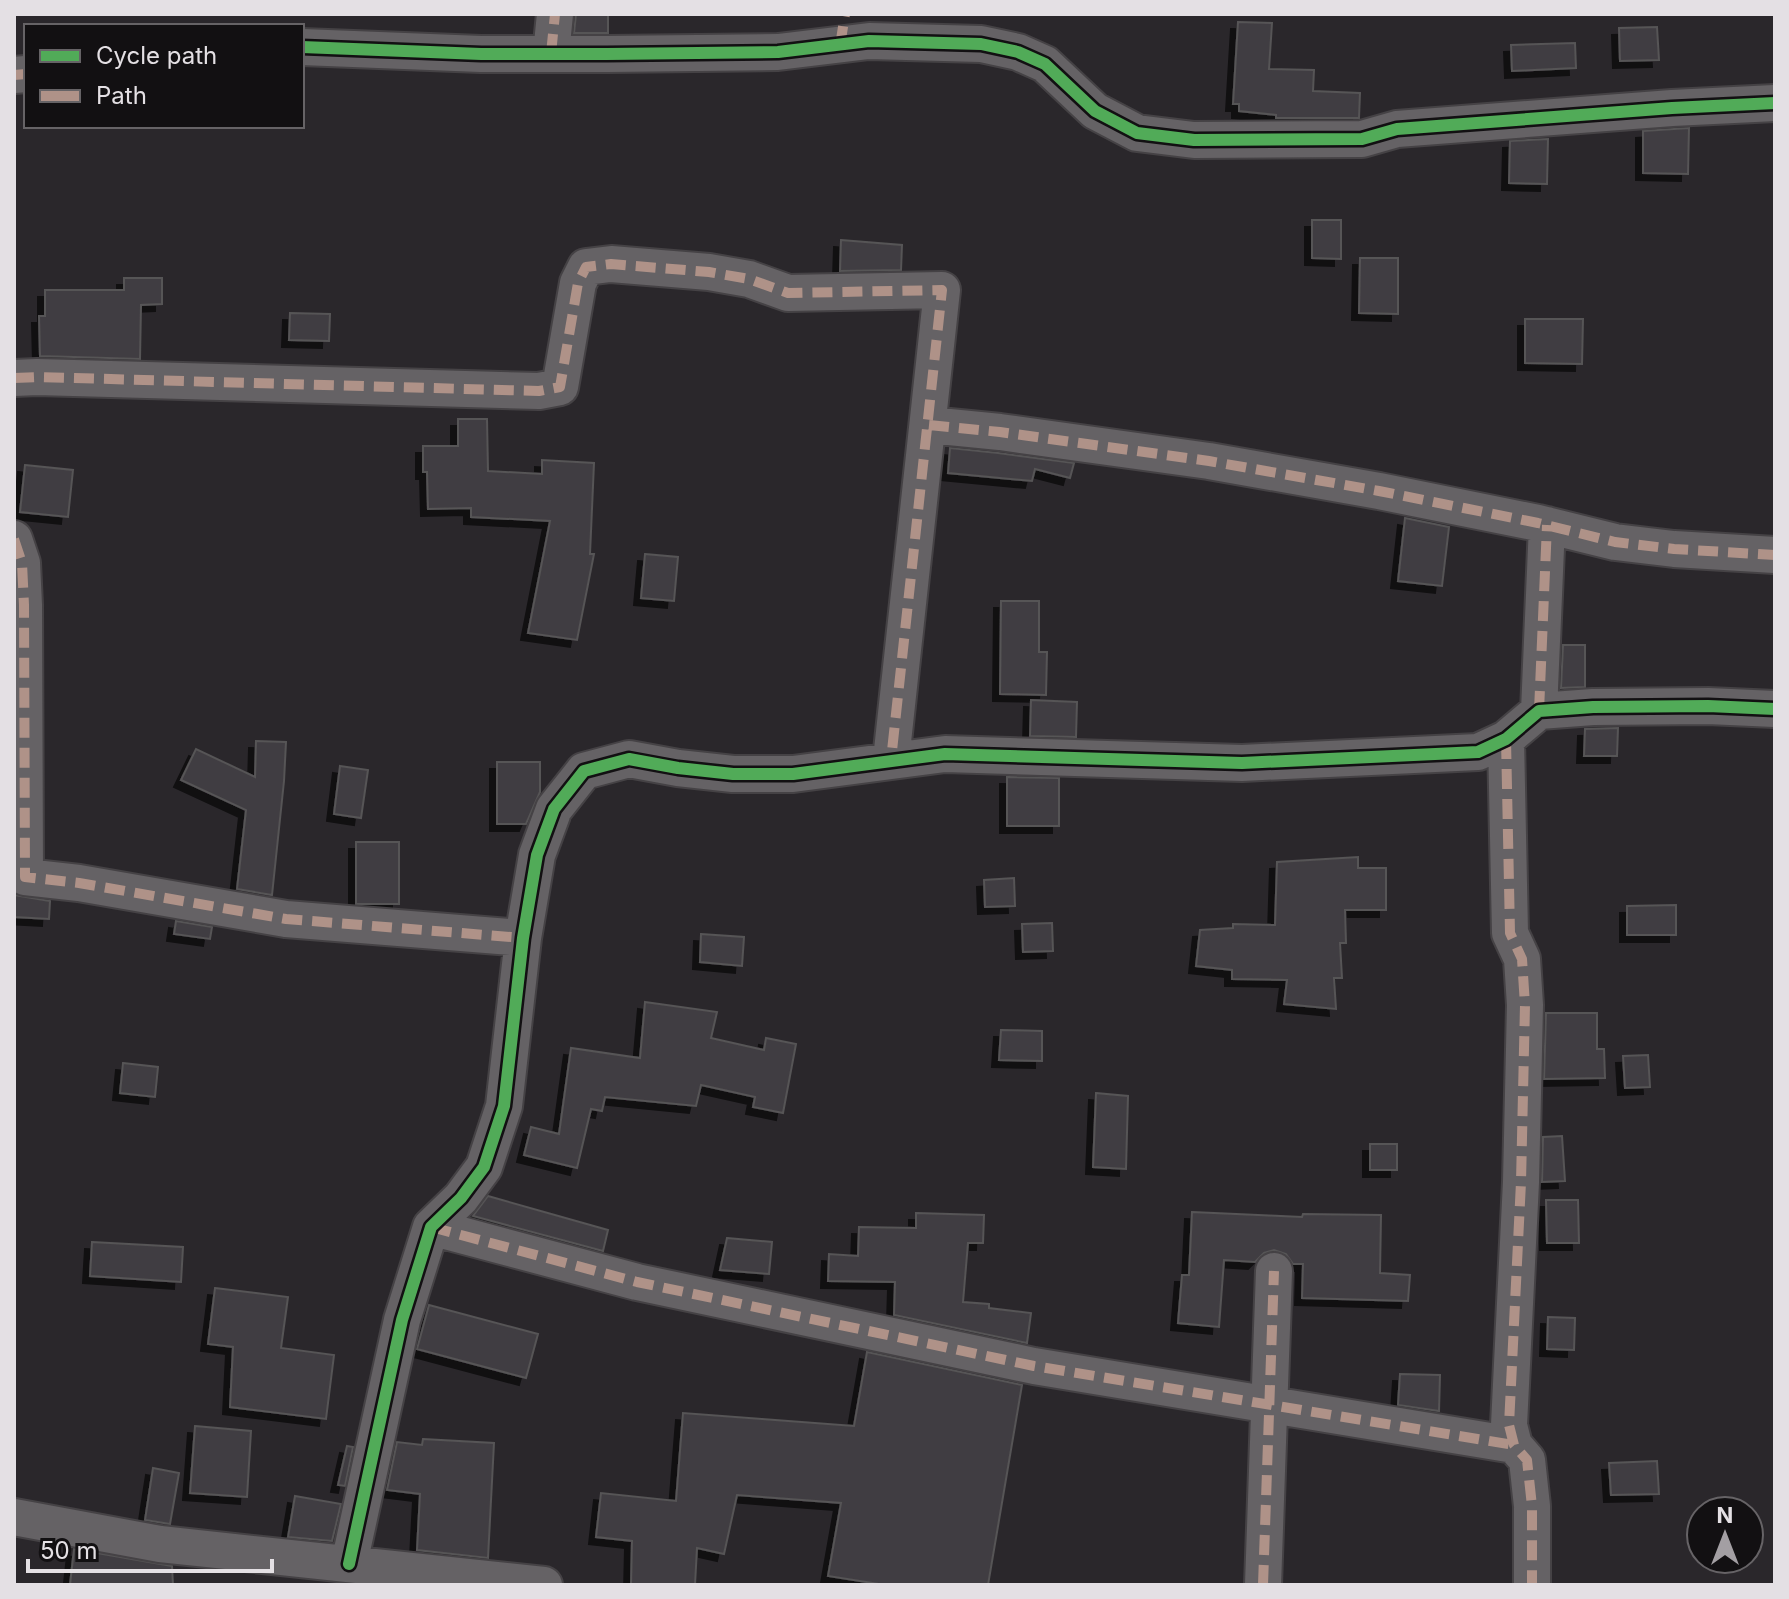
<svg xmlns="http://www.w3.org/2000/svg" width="1789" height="1599" font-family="Inter,sans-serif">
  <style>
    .building { fill: #413e42; stroke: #565456; stroke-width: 2; filter: url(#shadow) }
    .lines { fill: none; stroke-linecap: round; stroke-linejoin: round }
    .minor-casing { stroke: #454245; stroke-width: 40 }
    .minor { stroke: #656265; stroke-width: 36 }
    .quiet { stroke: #af9288; stroke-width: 10; stroke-dasharray: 20 10; stroke-linecap: butt }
    .cycleway-casing { stroke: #121012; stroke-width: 17 }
    .cycleway { stroke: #51ab58; stroke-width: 12 }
  </style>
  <defs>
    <filter id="shadow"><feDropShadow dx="-7" dy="7" stdDeviation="0" flood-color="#0009"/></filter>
  </defs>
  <rect width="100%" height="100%" fill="#2a272b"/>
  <!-- building -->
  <path class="building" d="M576 14H608V33H574Z
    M1238 22 1272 23 1269 69 1314 70 1313 91 1360 93 1359 118H1276V115L1239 111V104H1233Z
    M1657 27 1659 60 1620 61 1619 28Z
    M1575 43 1576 68 1512 71 1511 45Z
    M1689 128 1688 174 1643 173V131Z
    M1548 139 1547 184 1509 183 1510 141Z
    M1312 220H1341V259L1312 258Z
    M841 240 902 245 901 270 840 271Z
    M1360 258H1398V314L1359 313Z
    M124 278H162V304L141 305 140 359 40 356 39 316H45V290H124Z
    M290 313 330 314 329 341 289 340Z
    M1525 319H1583L1582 364 1525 363Z
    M458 419H487L488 471 542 474V460L594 463 590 554H594L577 640 528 633 550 521 471 517V508L428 509 427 472H423V446H458Z
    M950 448 998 453 1074 463 1070 478 1035 469 1032 481 948 473Z
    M25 465 73 470 68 517 20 512Z
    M1405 518 1449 527 1442 586 1398 581Z
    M645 554 678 557 674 601 641 598Z
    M1001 601H1039V652H1047L1046 695 1000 694Z
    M1563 645H1585V687L1561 688Z
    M1031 700 1077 702 1076 737 1030 736Z
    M1618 728 1617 756H1584L1585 729Z
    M256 741 286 742 284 781 272 895 237 889 246 810 181 780 196 749 255 777Z
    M497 762H540V792L526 824H497Z
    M340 766 368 770 361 818 334 814Z
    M1007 777 1059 778V826H1007Z
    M356 842H399V904H356Z
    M1358 857V868H1386V910H1345L1346 943H1340L1342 978H1334L1336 1009 1284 1004 1287 980 1232 979V970L1196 966 1200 930 1233 928V924L1275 925 1277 862Z
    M1014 878 1015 906 985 907 984 880Z
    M14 895 50 901 49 919 14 917Z
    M1676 905V935H1627V906Z
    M176 921 212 927 210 939 174 934Z
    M1052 923 1053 951 1023 952 1022 924Z
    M701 934 744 937 742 966 700 962Z
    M645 1002 717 1012 711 1038 764 1050 766 1038 796 1044 783 1113 753 1107 755 1097 701 1085 696 1106 605 1097 602 1111 591 1109 577 1168 524 1155 531 1127 559 1134 571 1048 640 1058Z
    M1546 1013H1597V1049H1604L1605 1078 1544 1079Z
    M1001 1030 1042 1031V1061L999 1060Z
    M1648 1055 1650 1087 1625 1088 1623 1056Z
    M123 1063 158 1067 155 1097 120 1093Z
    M1096 1093 1128 1096 1126 1169 1093 1167Z
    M1562 1136 1565 1181 1542 1182 1543 1137Z
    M1370 1144H1397V1170H1370Z
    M488 1196 608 1230 603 1251 473 1216Z
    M1546 1200H1578L1579 1243H1547Z
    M1192 1212 1302 1217 1303 1214 1381 1215 1380 1273 1410 1275 1408 1301 1302 1298 1303 1264H1293L1286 1254 1274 1250 1264 1253 1255 1262 1224 1260 1219 1327 1178 1323 1182 1275H1189Z
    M916 1213 984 1215 983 1243H968L963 1302 989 1304V1308L1031 1313 1027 1343 894 1315 895 1282 828 1281 829 1254 858 1256 859 1227 916 1228Z
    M727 1238 772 1242 769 1274 720 1270Z
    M92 1242 183 1247 181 1282 90 1276Z
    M215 1288 288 1297 281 1348 334 1355 326 1419 230 1407 233 1347 208 1344Z
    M429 1305 538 1334 526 1378 417 1349Z
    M1548 1317 1575 1318 1574 1350 1547 1349Z
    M867 1352 1022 1385 988 1585H885L828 1576 841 1503 737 1495 724 1554 697 1548 695 1585H631L632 1541 596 1537 601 1493 676 1501 683 1413 854 1426Z
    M1400 1374 1440 1375 1439 1411 1398 1405Z
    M195 1426 251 1431 247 1497 190 1493Z
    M423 1439 494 1443 488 1558 417 1550 420 1494 387 1490 397 1442 422 1445Z
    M347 1446 353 1447 345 1486 338 1485Z
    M1657 1461 1659 1494 1611 1495 1609 1463Z
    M153 1468 179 1473 170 1524 145 1520Z
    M295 1496 341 1504 332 1541 288 1537Z
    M74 1549 172 1566 173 1585H70Z"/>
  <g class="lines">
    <defs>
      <path id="minor" d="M302 47 481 54H607L778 52 869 41 981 44 1018 52 1045 64 1095 111 1137 133 1194 140 1362 139 1397 129 1672 108 1775 103
        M551 54 555 14
        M14 75 26 74
        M14 378 37 377 539 391 560 387 578 283 586 267 611 264 709 272 749 279 788 293 942 290 891 760
        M929 425 1000 432 1209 461 1379 491 1538 523 1615 542 1674 549 1775 555
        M14 539 22 563 24 605 25 877 79 883 286 919 523 938
        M1539 711 1547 525
        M1506 739 1510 933 1522 959 1525 1005 1521 1182 1509 1425 1514 1445 1527 1460 1532 1506V1585
        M431 1227 637 1282 1034 1366 1514 1445
        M14 1517 160 1544 544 1585
        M349 1564 402 1320 431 1227 461 1198 484 1167 504 1106 523 938 537 855 554 809 584 771 629 759 678 768 733 774H793L945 754 1242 763 1478 752 1506 739 1539 711 1593 707 1708 706 1775 709
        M1263 1585 1274 1271"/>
    </defs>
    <!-- minor casing -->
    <use href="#minor" class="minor-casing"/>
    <!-- minor -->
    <use href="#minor" class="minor"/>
    <!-- quiet -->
    <path class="quiet" d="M840 46 845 14
      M551 54 555 14
      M14 75 26 74
      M14 378 37 377 539 391 560 387 578 283 586 267 611 264 709 272 749 279 788 293 942 290 891 760
      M929 425 1000 432 1209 461 1379 491 1538 523 1615 542 1674 549 1775 555
      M14 539 22 563 24 605 25 877 79 883 286 919 523 938
      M1539 711 1547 525
      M1506 739 1510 933 1522 959 1525 1005 1521 1182 1509 1425 1514 1445 1527 1460 1532 1506V1585
      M431 1227 637 1282 1034 1366 1514 1445
      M1263 1585 1274 1271"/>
    <defs>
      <path id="cycleway" d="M302 47 481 54H607L778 52 869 41 981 44 1018 52 1045 64 1095 111 1137 133 1194 140 1362 139 1397 129 1672 108 1775 103
        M349 1564 402 1320 431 1227 461 1198 484 1167 504 1106 523 938 537 855 554 809 584 771 629 759 678 768 733 774H793L945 754 1242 763 1478 752 1506 739 1539 711 1593 707 1708 706 1775 709"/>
    </defs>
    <!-- cycleway casing -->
    <use href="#cycleway" class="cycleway-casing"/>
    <!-- cycleway -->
    <use href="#cycleway" class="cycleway"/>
  </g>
  <!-- border -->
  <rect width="1789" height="1599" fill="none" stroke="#e4e0e4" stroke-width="32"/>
  <!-- legend -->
  <rect x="24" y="24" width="280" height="104" fill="#121012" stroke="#666366" stroke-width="2"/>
  <rect x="40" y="50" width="40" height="12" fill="#51ab58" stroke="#666366" stroke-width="2"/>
  <text x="96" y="64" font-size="24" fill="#e4e0e4">Cycle path</text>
  <rect x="40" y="90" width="40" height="12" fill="#af9288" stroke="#666366" stroke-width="2"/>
  <text x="96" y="104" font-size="24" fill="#e4e0e4">Path</text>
  <!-- north arrow -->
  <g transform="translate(1725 1535)"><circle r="38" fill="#121012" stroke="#666366" stroke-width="2"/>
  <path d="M0-6L14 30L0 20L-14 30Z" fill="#a39fa3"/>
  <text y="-12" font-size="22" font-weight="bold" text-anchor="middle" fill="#e4e0e4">N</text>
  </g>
  <!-- scale -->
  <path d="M28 1559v12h244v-12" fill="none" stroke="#e4e0e4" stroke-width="4"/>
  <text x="40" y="1559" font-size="24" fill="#e4e0e4" stroke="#121012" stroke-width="6" paint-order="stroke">50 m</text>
</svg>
